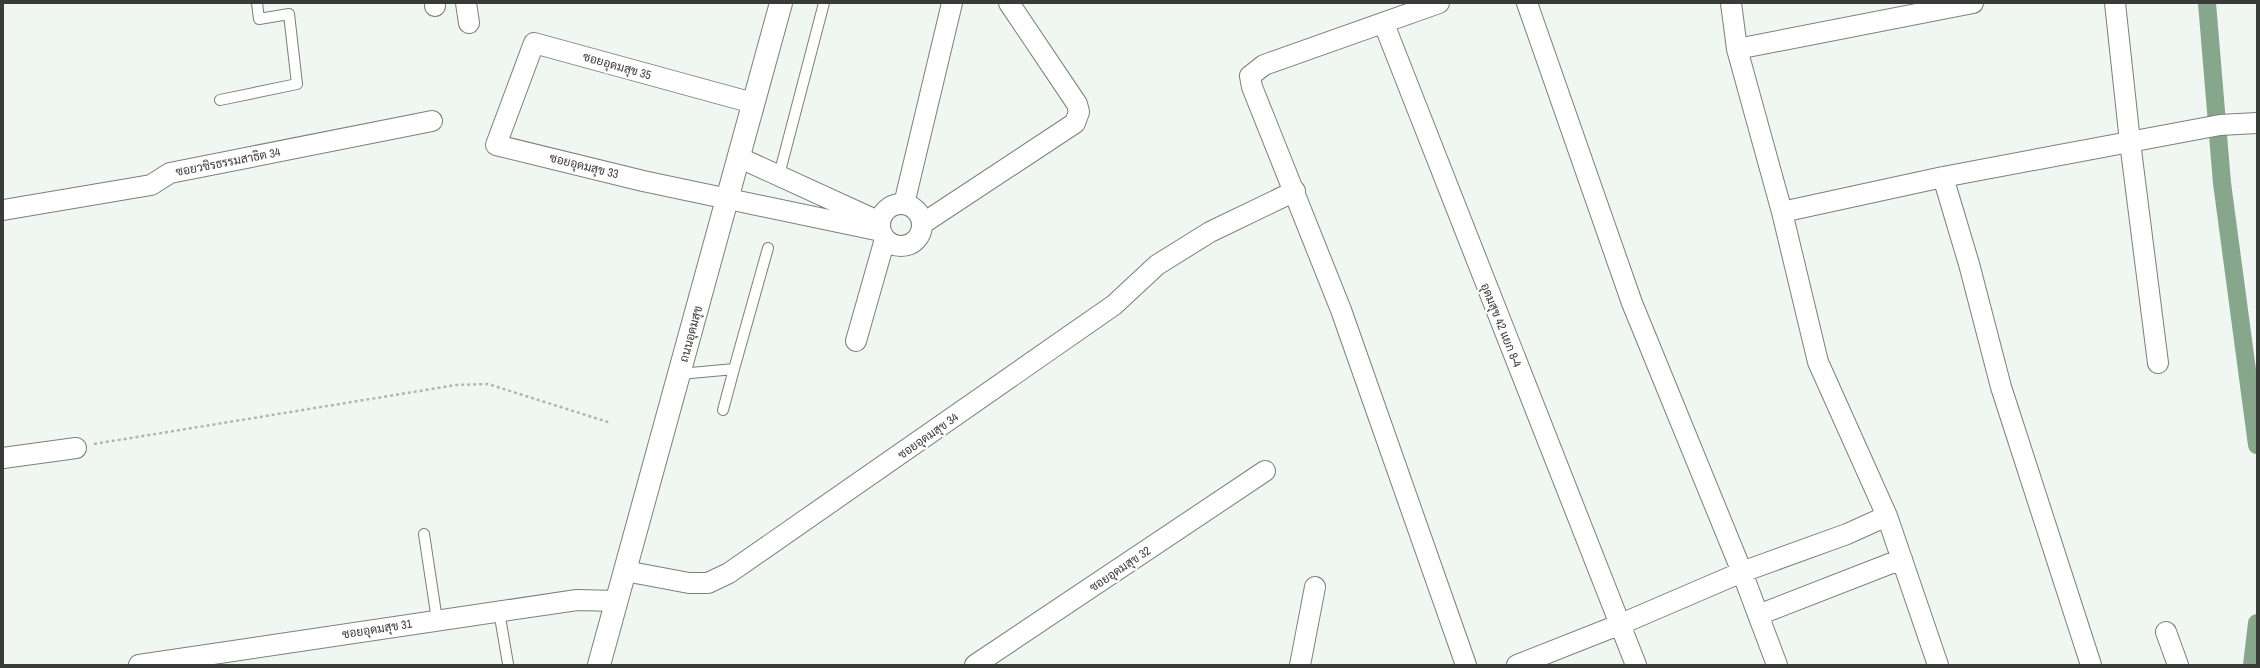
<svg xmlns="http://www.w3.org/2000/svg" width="2260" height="668" font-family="'Archivo Narrow',Sarabun,sans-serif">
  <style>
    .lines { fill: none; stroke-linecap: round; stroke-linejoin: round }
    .canal { stroke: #86a78b; stroke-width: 18 }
    .lane-casing { stroke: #7a807b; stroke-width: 12 }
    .street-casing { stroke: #7a807b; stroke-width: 22 }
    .secondary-casing { stroke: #7a807b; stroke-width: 24 }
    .path { stroke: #b1b6b2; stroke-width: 2.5; stroke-dasharray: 3 3; stroke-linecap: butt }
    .lane { stroke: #fff; stroke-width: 10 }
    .street { stroke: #fff; stroke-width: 20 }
    .secondary { stroke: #fff; stroke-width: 22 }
    .labels { text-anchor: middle; stroke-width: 4; stroke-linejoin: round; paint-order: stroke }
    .street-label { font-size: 12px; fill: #393b39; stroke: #fff }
  </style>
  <rect width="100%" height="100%" fill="#f0f6f1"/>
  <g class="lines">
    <!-- canal -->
    <path class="canal" d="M2207 3 2222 183 2257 445
      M2252 665 2257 623"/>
    <defs>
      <path id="lane" d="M220 100 297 84 289 14 259 19 257 3
        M779 175 824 3
        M680 374 734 369 768 248
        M723 410 734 369
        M424 534 437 620
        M499 611 508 664"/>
      <path id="street" d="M435 3V6
        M466 3 469 23
        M1439 3 1264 65 1250 76 1252 87 1341 310 1466 665
        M1527 3 1632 303 1742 572 1777 665
        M1731 3 1737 49 1782 212 1818 362 1887 516 1938 665
        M2115 3 2130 142 2158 363
        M1384 24 1636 665
        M1737 49 1973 3
        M753 103 534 43 496 145 643 181 881 231
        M738 157 880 222
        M1943 177 1969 264 2001 387 2091 665
        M904 204 952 3
        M880 225a21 21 0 1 1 42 0a21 21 0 1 1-42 0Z
        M3 210 151 185 170 173 432 121
        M1782 212 1943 177 2220 125 2257 123
        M922 224 1075 123 1079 112 1077 104 1009 3
        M856 341 885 239
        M3 458 76 448
        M625 571 689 583H708L729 573 1114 305 1157 265 1210 232 1295 191
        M1758 615 1902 559
        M2166 632 2178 665
        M139 665 577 600 617 601
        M975 665 1265 471
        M1300 665 1315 587
        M1517 665 1621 624 1742 572 1847 534 1887 516"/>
      <path id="secondary" d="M599 665 781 3"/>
    </defs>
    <!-- lane casing -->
    <use href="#lane" class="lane-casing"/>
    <!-- street casing -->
    <use href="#street" class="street-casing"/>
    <!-- secondary casing -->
    <use href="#secondary" class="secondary-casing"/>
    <!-- path -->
    <path class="path" d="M94 444 456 385 488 384 611 423"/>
    <!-- lane -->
    <use href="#lane" class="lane"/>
    <!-- street -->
    <use href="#street" class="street"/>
    <!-- secondary -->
    <use href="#secondary" class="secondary"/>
  </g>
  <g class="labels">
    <!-- street labels -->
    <g class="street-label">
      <text transform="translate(617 66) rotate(16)" y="4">ซอยอุดมสุข 35</text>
      <text transform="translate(228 162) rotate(-11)" y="4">ซอยวชิรธรรมสาธิต 34</text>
      <text transform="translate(584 166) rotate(14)" y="4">ซอยอุดมสุข 33</text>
      <text transform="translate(1501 325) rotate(68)" y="4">อุดมสุข 42 แยก 8-4</text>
      <text transform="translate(691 334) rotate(-75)" y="4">ถนนอุดมสุข</text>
      <text transform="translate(928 436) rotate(-35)" y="4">ซอยอุดมสุข 34</text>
      <text transform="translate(1120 569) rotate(-34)" y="4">ซอยอุดมสุข 32</text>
      <text transform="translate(377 629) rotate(-9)" y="4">ซอยอุดมสุข 31</text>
    </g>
  </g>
  <!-- border -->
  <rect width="2260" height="668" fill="none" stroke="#393b39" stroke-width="8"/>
</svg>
